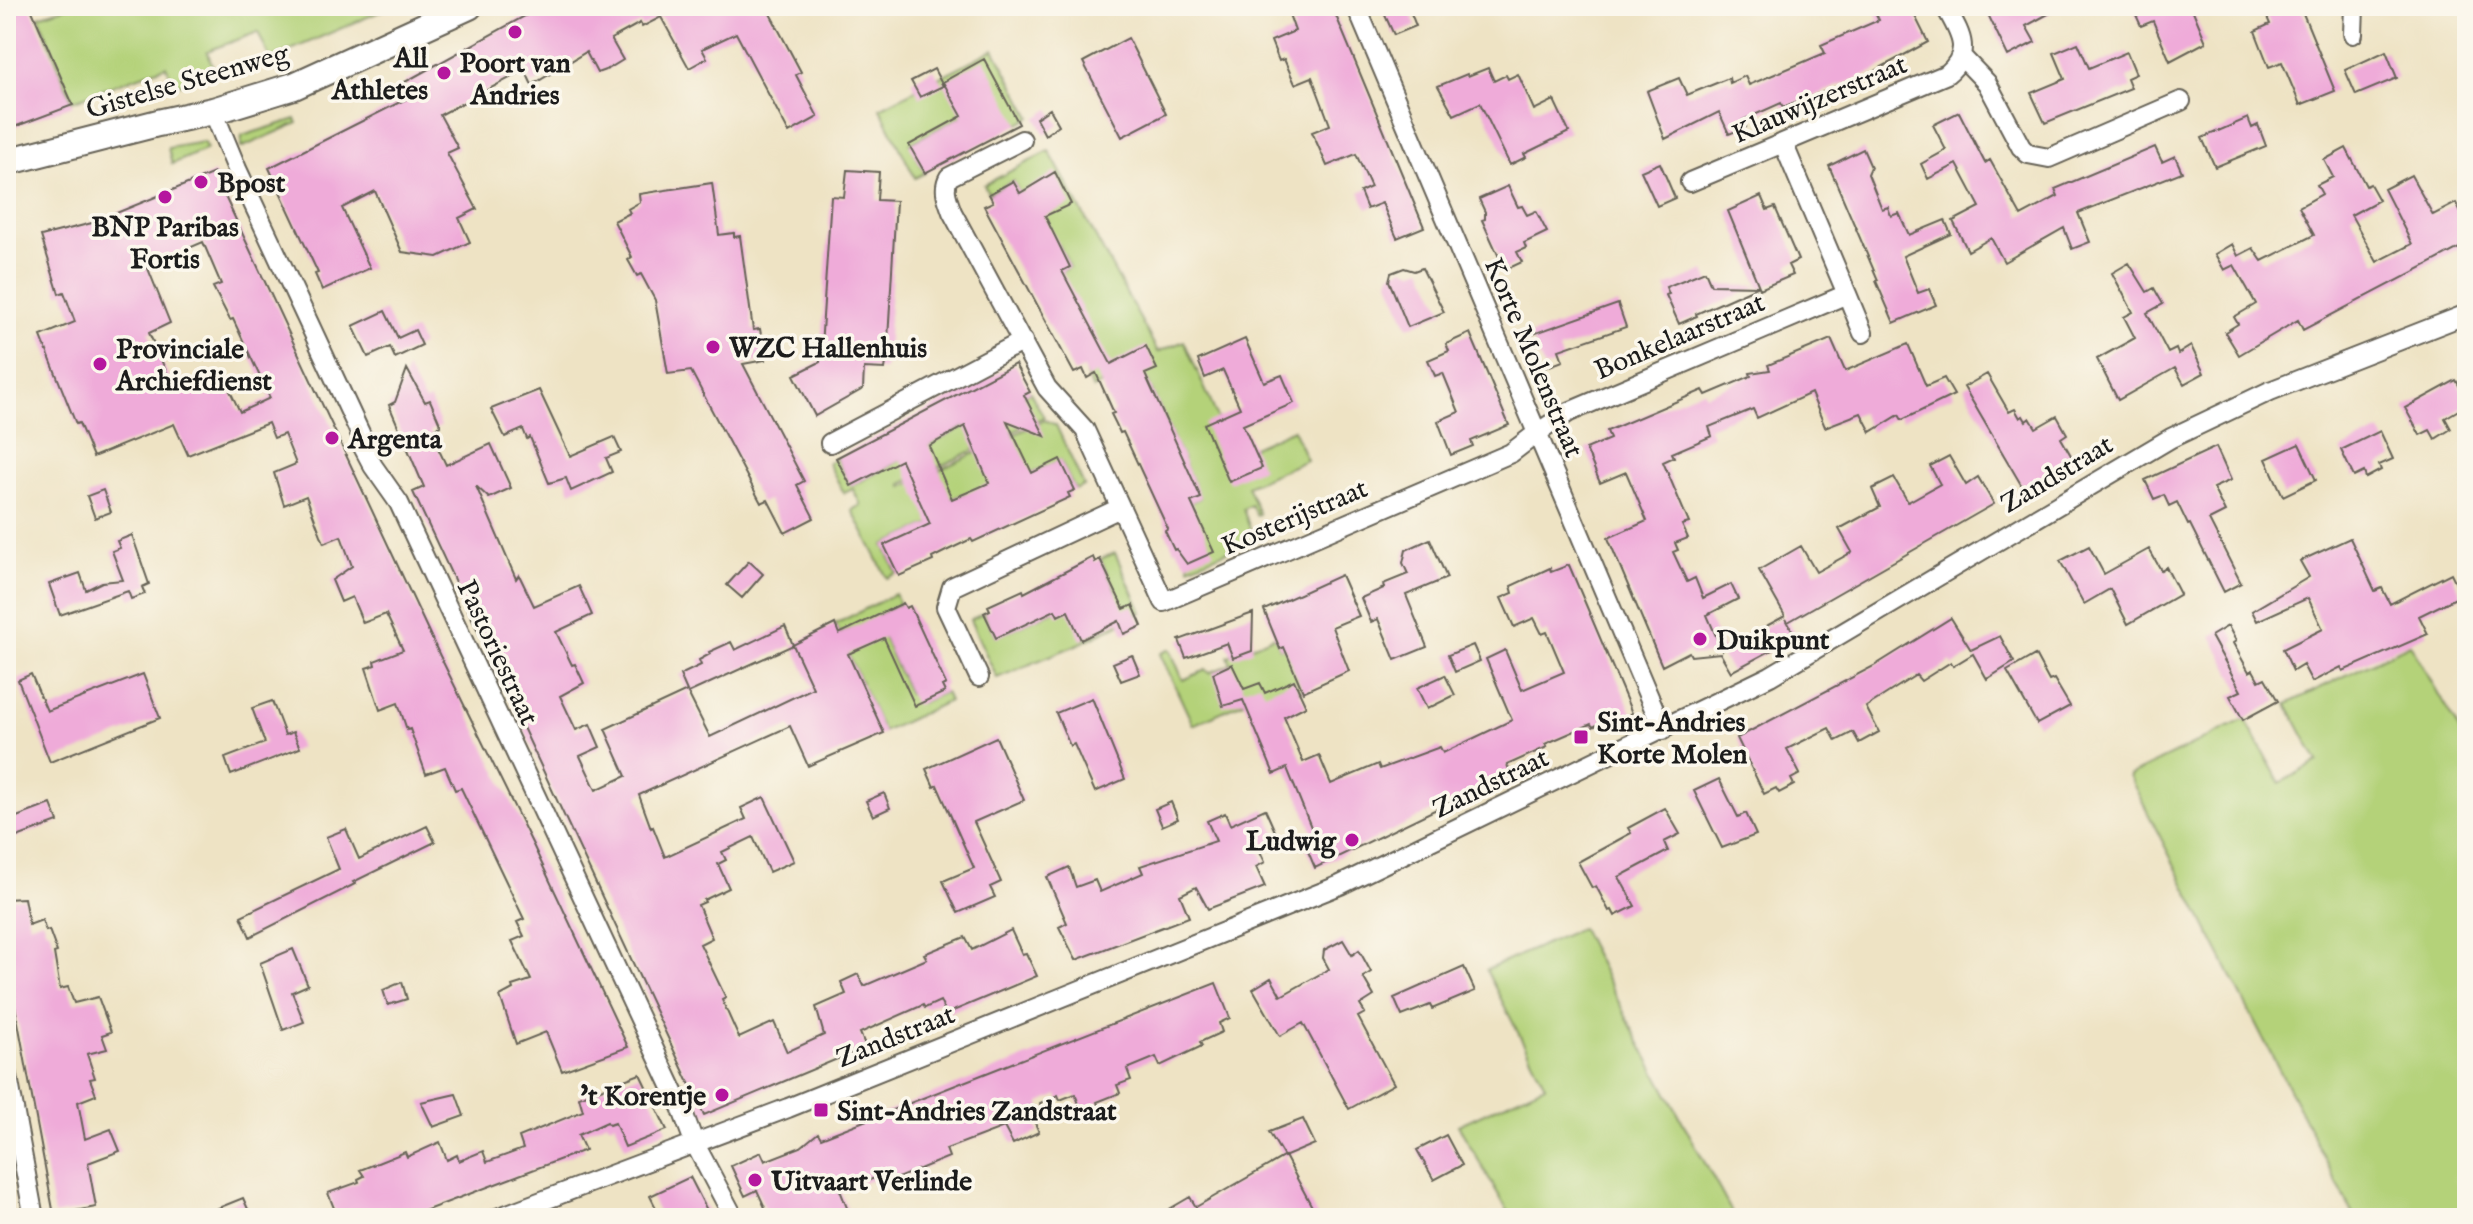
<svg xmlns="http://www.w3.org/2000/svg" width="2473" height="1224" font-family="'IM FELL English',serif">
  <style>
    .green { fill: #b4d279; stroke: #68774a; stroke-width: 2 }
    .building { fill: #efabd9; fill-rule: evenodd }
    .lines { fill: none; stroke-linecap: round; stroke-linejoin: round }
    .street-casing { stroke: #666257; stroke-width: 22 }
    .secondary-casing { stroke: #666257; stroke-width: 30 }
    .street { stroke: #fff; stroke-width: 18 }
    .secondary { stroke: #fff; stroke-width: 26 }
    .poi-dot { fill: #b5179e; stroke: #fbf7ec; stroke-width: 3 }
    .labels { text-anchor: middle; stroke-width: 7; stroke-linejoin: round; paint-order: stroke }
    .poi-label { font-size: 28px; font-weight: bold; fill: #1c1c1c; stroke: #fbf7ec; text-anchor: start }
    .street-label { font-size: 28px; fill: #1c1c1c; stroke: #fbf7ec }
  </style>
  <rect width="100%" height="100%" fill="#fbf7ec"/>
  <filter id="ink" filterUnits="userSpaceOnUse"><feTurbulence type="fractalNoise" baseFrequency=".0125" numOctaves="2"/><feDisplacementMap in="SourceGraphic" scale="16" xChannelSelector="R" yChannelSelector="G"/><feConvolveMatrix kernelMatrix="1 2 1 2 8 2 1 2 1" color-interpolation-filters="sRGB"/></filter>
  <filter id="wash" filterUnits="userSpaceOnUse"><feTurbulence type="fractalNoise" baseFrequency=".006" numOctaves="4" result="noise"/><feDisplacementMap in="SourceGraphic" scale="32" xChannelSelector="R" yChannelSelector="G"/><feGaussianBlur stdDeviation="1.8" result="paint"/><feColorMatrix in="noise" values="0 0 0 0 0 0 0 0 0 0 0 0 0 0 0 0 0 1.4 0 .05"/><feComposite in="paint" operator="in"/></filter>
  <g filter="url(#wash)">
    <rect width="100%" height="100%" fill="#eee3c4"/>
    <!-- green -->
    <path class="green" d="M70 6H390L391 7 270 59 258 32 207 51 214 70 211 76 174 85 166 66 72 101 39 16Z
      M994 49 1031 117 1019 124 979 107 910 144 925 173 915 178 880 108Z
      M296 119 298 123 241 148 242 136Z
      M203 142 207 149 172 164 168 148Z
      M1049 151 1158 352 1184 341 1213 407 1231 457 1293 429 1307 460 1247 486 1259 514 1256 515 1251 505 1243 509 1254 540 1189 567 1191 502 1200 498 1147 379 1103 383 1093 389 1087 378 1061 272 1070 267 1059 245 1050 249 1013 181 989 194 984 185Z
      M1030 392 1044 417 902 484 903 487 1045 420 1056 425 1084 486 1075 490 1060 460 968 502 964 494 946 501 933 523 884 545 897 573 887 578 852 510 861 505 853 489 844 493 828 463 836 458 852 486Z
      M1115 553 1142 612 1081 643 997 678 970 620 984 613 996 637 1055 610 1067 611 1116 592 1100 559Z
      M895 594 900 604 878 615 883 626 879 628 909 694 914 692 919 704 945 692 949 701 883 732 848 654 851 629 839 634 835 624Z
      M1275 636 1280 648 1301 640 1324 681 1277 701 1247 700 1193 725 1160 654 1170 649 1183 680 1206 670 1209 673 1231 664 1228 656Z
      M2410 644 2467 744V1218H2355L2129 776 2245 719 2280 783 2318 762 2287 704Z
      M1581 928 1638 1040 1735 1218H1512L1458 1125 1545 1085 1486 970Z"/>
    <g id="blocks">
      <!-- building -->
      <path class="building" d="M6 6H30L73 105 6 130Z
        M543 6H766L801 72 796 75 818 117 789 133 736 33 702 49 707 58 689 68 661 17 642 27 640 23 611 39 623 60 608 69 597 73 586 52 532 85 525 70 440 115 458 148 447 153 477 209 459 218 470 242 438 257 402 252 375 191 342 208 370 268 322 290 315 274 318 273 269 168 412 96 405 82Z
        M1286 6H1332L1424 227 1397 238 1382 203 1367 209 1360 192 1371 187 1356 154 1327 166 1312 132 1330 125 1312 77 1295 84 1284 59 1279 61 1271 41 1295 31Z
        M1400 6H1408L1416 26 1394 35 1384 13Z
        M1872 6H1910L1928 42 1869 74 1783 108 1781 103 1743 120 1746 127 1729 134 1719 112 1665 139 1647 91 1679 78 1687 95 1729 78 1730 83 1745 76 1749 85 1825 53 1821 45 1879 20Z
        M1984 6H2063L2026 26 2035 42 2008 56Z
        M2132 6H2191L2206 42 2170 61 2153 21 2141 26Z
        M2262 6H2300L2335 91 2300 105 2282 62 2269 67 2255 31 2270 24Z
        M1128 38 1166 114 1122 137 1083 62Z
        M2078 43 2089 68 2127 52 2136 74 2127 78 2131 88 2045 123 2031 93 2065 79 2054 53Z
        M2386 51 2397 78 2356 95 2345 70Z
        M984 59 1019 124 925 173 909 145 962 116 943 82Z
        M1488 68 1494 81 1506 75 1508 79 1518 74 1534 110 1554 100 1569 132 1524 154 1526 157 1510 165 1480 103 1454 115 1438 86 1467 74 1468 76Z
        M934 69 943 86 920 97 911 81Z
        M1050 109 1059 125 1045 135 1036 118Z
        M1959 112 1985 163 1990 160 2021 216 2058 196 2055 189 2155 147 2162 162 2175 156 2182 172 2078 213 2090 242 2072 249 2064 228 2004 262 1991 238 1968 251 1953 221 1980 207 1957 164 1928 179 1921 164 1946 150 1933 125Z
        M2248 118 2252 128 2258 125 2266 146 2215 167 2202 138Z
        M2346 148 2366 186 2370 184 2379 200 2351 215 2377 262 2412 244 2384 189 2411 175 2433 215 2456 203 2467 225V244L2303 330 2298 320 2239 355 2225 332 2238 324 2234 317 2256 304 2234 265 2224 270 2215 254 2232 244 2238 256 2253 248 2262 261 2314 235 2299 207 2322 194 2317 185 2333 177 2324 160Z
        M1863 149 1871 167 1868 174 1882 209 1888 207 1891 216 1899 213 1909 235 1945 220 1951 234 1903 256 1918 293 1929 289 1936 305 1894 323 1876 281 1878 280 1829 166Z
        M1660 163 1675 198 1657 206 1641 171Z
        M847 170 879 172 877 200 896 201 887 357 885 369 864 368 863 389 815 416 794 375 820 362 831 196 844 197Z
        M1055 172 1071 204 1045 216 1070 267 1062 271 1111 364 1146 346 1157 369 1145 374 1201 498 1191 502 1214 552 1187 564 1176 549 1174 550 1165 531 1168 529 1123 432 1120 433 1116 424 1111 414 1114 413 1096 373 1087 378 1083 369 1074 373 984 206 993 202 989 194 1013 181 1020 193Z
        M214 173 440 656 533 845 628 1047 562 1071 546 1032 516 1044 500 996 513 989 512 986 531 980 512 941 524 936 517 922 524 919 461 788 455 790 445 767 426 774 410 729 407 730 398 703 380 710 366 668 375 665 374 661 403 650 386 614 363 623 352 597 341 602 332 580 352 566 341 536 324 543 306 496 284 505 274 473 296 464 284 434 274 438 268 423 188 455 174 424 93 457 79 423 76 424 41 336 75 322 64 292 59 294 41 236 92 223ZM203 242 221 284 213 287 230 320 233 319 270 398 240 412 223 376 189 391 183 378 176 381 174 378 170 380 149 333 170 323 147 266Z
        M712 183 719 235 734 233V237L740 236 753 330 760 329 765 360 743 364 804 481 797 485 814 518 785 533 768 500 761 503 691 371 668 374 655 300 641 274 637 276 628 260 632 257 614 221 630 213 628 209 640 202 639 194Z
        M1508 186 1518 207 1522 206 1527 215 1536 211 1547 232 1524 243 1526 248 1517 252 1522 262 1505 270 1482 220 1485 219V212L1479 199Z
        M1761 196 1767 210 1775 207 1798 260 1788 265 1793 275 1760 289 1728 211Z
        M2129 263 2147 292 2154 288 2163 304 2147 313 2168 353 2176 349 2178 354 2191 346 2204 373 2184 384 2175 368 2118 400 2097 359 2135 338 2124 317 2133 312 2112 273Z
        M1404 268 1414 271 1422 268 1444 312 1408 327 1389 281 1391 273Z
        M1705 271 1711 285 1759 286 1696 314 1697 316 1679 324 1666 295 1669 294 1666 287Z
        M1618 304 1626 327 1559 350 1563 361 1544 368 1530 335Z
        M385 311 398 338 415 330 422 345 395 358 390 347 368 357 353 326Z
        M1470 333 1509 425 1471 441 1473 446 1451 455 1438 421 1459 412 1443 373 1435 376 1428 360 1449 351 1446 344Z
        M1245 339 1264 382 1282 375 1294 403 1243 425 1262 468 1229 482 1204 424 1240 408 1223 370 1205 378 1198 360Z
        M1831 339 1845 371 1908 344 1926 386 1944 378 1954 395 1902 420 1899 415 1871 432 1861 413 1825 427 1811 393 1757 418 1753 409 1709 427 1712 436 1672 453 1674 457 1663 462 1689 523 1682 525 1688 538 1675 543 1678 550 1673 552 1687 582 1695 578 1703 598 1731 584 1738 599 1707 615 1722 650 1785 616 1759 570 1801 546 1816 572 1852 552 1839 529 1880 507 1872 489 1894 478 1908 502 1940 484 1930 466 1949 456 1966 485 1978 477 1994 504 1788 622 1786 619 1796 637 1731 672 1720 653 1691 656 1689 652 1662 666 1608 538 1647 521 1626 472 1600 483 1586 449 1610 439 1607 431 1703 390 1706 395 1751 376 1750 373 1770 370 1768 365Z
        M1015 364 1030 392 1024 395 1045 436 1007 421 1032 473 1060 459 1075 490 1068 493 1070 497 973 542 971 539 946 551 932 558 933 561 899 576 884 545 930 524 901 460 851 486 836 458ZM965 426 989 483 952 499 929 446Z
        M407 369 425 402 430 400 441 426 430 431 446 465 491 444 511 488 489 498 476 486 516 579 519 575 534 606 579 586 592 615 556 632 572 665 575 664 584 683 560 696 576 730 590 724 600 747 580 756 596 790 626 776 605 729 687 691 680 675 701 665 699 660 710 654 709 652 731 642 735 650 785 626 793 645 835 624 839 634 903 603 906 608 910 606 946 684 942 686 945 692 915 706 884 638 848 654 884 733 808 766 790 726 639 795 651 828 653 827 665 857 746 819 741 808 764 797 794 861 769 872 753 837 722 852 726 860 718 864 729 888 704 900 705 902 698 905 712 938 700 944 726 998 722 1000 739 1038 774 1022 787 1052 824 1035 816 1007 846 994 841 982 858 974 864 986 927 959 924 954 965 937 972 950 1011 930 1022 954 1026 953 1037 976 946 1014 940 1001 925 1008 923 1005 860 1033 866 1047 704 1115 413 492 424 487 389 405 395 402ZM793 645 813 688 710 737 688 693Z
        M1987 374 2009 412 2015 409 2020 418 2023 416 2026 421 2030 418 2036 428 2057 416 2067 434 2061 438 2073 459 2023 488 1964 387Z
        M2456 380 2467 400V405L2445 418 2451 429 2435 439 2430 430 2420 435 2405 408Z
        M539 390 570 456 614 437 621 452 606 458 612 472 571 491 566 478 549 483 530 437 527 439 523 429 505 437 491 409Z
        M2380 431 2393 459 2379 465 2381 470 2366 478 2364 472 2354 477 2341 450Z
        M2299 444 2316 480 2283 496 2266 459Z
        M2216 447 2231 480 2213 488 2225 512 2209 520 2241 583 2224 592 2190 524 2188 525 2177 502 2169 506 2164 495 2154 499 2145 480Z
        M103 490 111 512 95 518 87 496Z
        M132 535 149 584 142 587 145 594 131 599 128 591 60 615 49 584 80 573 86 590 102 582 123 580 112 551 120 548 117 541Z
        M2350 538 2375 591 2382 588 2390 604 2451 573 2462 595 2419 616 2428 634 2343 671 2341 667 2312 682 2303 665 2293 671 2283 649 2323 629 2308 598 2257 621 2252 611 2309 577 2300 561Z
        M1430 539 1447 578 1406 595 1427 647 1395 660 1378 619 1371 622 1361 598 1384 588 1383 584 1408 574 1403 563 1406 550Z
        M2089 546 2104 574 2149 549 2161 570 2166 567 2180 594 2128 624 2110 589 2084 604 2060 561Z
        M1093 557 1095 562 1100 559 1124 609 1133 605 1142 626 1124 634 1119 621 1081 640 1068 611 1058 616 1055 610 996 638 984 613 990 610 988 606 1023 590 1024 593Z
        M749 561 763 574 742 598 727 585Z
        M1569 565 1632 713 1608 725 1605 721 1593 727 1591 724 1545 744 1547 747 1507 765 1511 773 1315 868 1304 842 1315 837 1287 768 1274 774 1243 700 1223 706 1213 673 1232 664 1244 689 1260 683 1265 693 1294 680 1306 706 1284 717 1303 762 1319 755 1331 784 1378 764 1380 769 1440 747 1443 753 1512 720 1486 659 1505 650 1522 690 1564 672 1547 632 1542 634 1534 618 1514 627 1501 598 1513 593 1511 586 1550 568 1551 572Z
        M1341 575 1359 616 1332 627 1349 671 1303 692 1284 647 1280 649 1264 610Z
        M1253 613 1252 651 1233 658 1227 643 1186 658 1179 640Z
        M1951 618 1971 650 2000 636 2014 662 1987 679 1973 654 1953 666 1951 662 1921 681 1916 675 1866 707 1879 732 1859 743 1853 732 1836 741 1829 728 1787 749 1800 774 1791 779 1794 785 1779 793 1776 788 1764 794 1737 738 1874 666Z
        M2228 626 2236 641 2233 643 2249 672 2253 670 2259 681 2265 678 2278 701 2243 720 2230 696 2241 691 2211 636Z
        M1473 645 1480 661 1455 672 1448 655Z
        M1132 655 1140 674 1121 681 1113 663Z
        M2035 655 2049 681 2054 679 2070 706 2037 724 2007 671Z
        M31 674 47 711 143 674 160 718 50 762 18 680Z
        M1445 675 1455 695 1427 709 1417 688Z
        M1092 698 1125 779 1095 792 1074 744 1070 746 1056 713Z
        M272 701 285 735 293 732 300 748 231 775 225 758 265 743 252 708Z
        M996 737 1024 800 974 822 1001 882 990 887 995 897 958 913 943 881 974 868 937 785 934 787 926 769Z
        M1719 779 1738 817 1746 813 1756 835 1722 848 1694 791Z
        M884 793 890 808 873 816 866 801Z
        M1171 802 1178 819 1162 826 1155 809Z
        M51 804 58 822 6 841V821Z
        M1665 808 1680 834 1664 842 1668 851 1619 877 1635 906 1615 916 1612 910 1609 911 1596 886 1592 888 1578 862 1631 833 1628 828Z
        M1265 809 1278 838 1258 847 1265 862 1256 867 1265 887 1208 909 1196 887 1180 895 1189 917 1076 960 1059 927 1067 923 1047 877 1069 867 1076 887 1095 880 1100 892 1143 873 1140 866 1216 841 1207 821 1225 813 1230 825Z
        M427 826 435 842 353 882 355 884 250 937 241 916 339 869 326 837 346 829 359 859Z
        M24 898 29 925 42 920 46 931 49 930 57 952 54 953 60 989 68 987 74 1003 98 997 111 1032 102 1035 107 1049 87 1054 95 1078 90 1079 96 1095 78 1102 85 1139 111 1129 120 1151 88 1163 96 1207 54 1215 6 958V899Z
        M1343 940 1352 955 1359 950 1371 972 1363 977 1374 996 1360 1005 1365 1013 1358 1017 1394 1084 1349 1109 1303 1023 1280 1036 1253 989 1271 978 1281 996 1329 969 1323 958 1324 950Z
        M293 949 308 985 292 992 304 1022 283 1030 260 963Z
        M1464 967 1475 991 1432 1009 1430 1005 1402 1016 1394 998Z
        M402 982 407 999 388 1005 383 990Z
        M1216 983 1230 1018 1219 1023 1222 1032 1200 1042 1202 1046 1160 1066 1156 1057 1127 1069 1131 1080 1117 1085 1120 1093 1097 1102 1100 1108 1083 1114 1075 1094 1060 1100 1058 1095 1040 1103 1042 1120 1035 1123 1039 1132 1013 1144 1004 1127 946 1149 949 1157 881 1185 878 1177 840 1190 849 1213 834 1218H773L770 1211 767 1212 757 1190 745 1196 731 1166 761 1152 765 1161 801 1147 818 1133 821 1138Z
        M640 1074 667 1130 625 1147 615 1123 609 1125 607 1122 578 1135 585 1150 406 1218H338L328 1193 359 1182 358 1179 364 1176 360 1170 405 1152 407 1157 440 1142 447 1160 457 1155 459 1161 483 1151 487 1162 523 1149 519 1137 583 1111 579 1097Z
        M456 1094 464 1116 433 1127 421 1102Z
        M1303 1119 1315 1144 1284 1157 1269 1132Z
        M1446 1135 1462 1165 1434 1180 1417 1150Z
        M1285 1156 1318 1218H1154L1190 1197 1196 1207Z
        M690 1177 711 1218H661L650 1196Z
        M243 1198 252 1218H196V1217Z"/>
    </g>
  </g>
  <g filter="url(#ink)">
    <use href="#blocks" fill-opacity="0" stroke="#666257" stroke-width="2"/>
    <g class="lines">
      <defs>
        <path id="street" d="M1356 6 1663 730
          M2353 34 2354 6
          M1961 56 1987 83 2021 147 2028 154 2049 158 2181 101
          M213 111 237 169 361 435 363 447 373 466 399 503 681 1107 694 1142 734 1218
          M1022 140 949 177C942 189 948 200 952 212L1047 388 1085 430 1164 602 1511 453 1537 433 1569 412 1847 294 1784 145
          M1690 182 1947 74C1974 51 1959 32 1945 6
          M1847 294 1863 333
          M830 443 1023 341
          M979 677 946 607 952 587 1120 508
          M6 1066 34 1218
          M497 1218 788 1108 1340 885 1770 676 2171 438 2270 391 2467 314"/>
        <path id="secondary" d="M6 162 158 123 213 111 294 86 469 6"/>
      </defs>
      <!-- street casing -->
      <use href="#street" class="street-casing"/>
      <!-- secondary casing -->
      <use href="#secondary" class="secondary-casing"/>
      <!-- street -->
      <use href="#street" class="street"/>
      <!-- secondary -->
      <use href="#secondary" class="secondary"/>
    </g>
  </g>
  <!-- markers -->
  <g class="poi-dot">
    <circle cx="515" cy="32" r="8"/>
    <circle cx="444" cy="73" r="8"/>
    <circle cx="201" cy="182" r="8"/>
    <circle cx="165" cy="197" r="8"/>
    <circle cx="713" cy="347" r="8"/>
    <circle cx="100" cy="364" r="8"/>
    <circle cx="332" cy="438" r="8"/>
    <circle cx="1700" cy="639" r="8"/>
    <rect x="1573" y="729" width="16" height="16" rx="4"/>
    <circle cx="1352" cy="840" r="8"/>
    <circle cx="722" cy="1095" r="8"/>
    <rect x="813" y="1102" width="16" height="16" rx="4"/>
    <circle cx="755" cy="1180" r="8"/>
  </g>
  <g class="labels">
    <!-- poi labels -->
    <g class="poi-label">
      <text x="428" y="67" text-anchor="end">All<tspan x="428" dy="32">Athletes</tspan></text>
      <text x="515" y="72" text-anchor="middle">Poort van<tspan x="515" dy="32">Andries</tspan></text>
      <text x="217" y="192">Bpost</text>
      <text x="165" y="236" text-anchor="middle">BNP Paribas<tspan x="165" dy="32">Fortis</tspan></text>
      <text x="729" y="357">WZC Hallenhuis</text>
      <text x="116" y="358">Provinciale<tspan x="116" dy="32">Archiefdienst</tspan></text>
      <text x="348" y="448">Argenta</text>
      <text x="1716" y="649">Duikpunt</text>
      <text x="1597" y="731">Sint-Andries<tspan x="1597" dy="32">Korte Molen</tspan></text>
      <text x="1336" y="850" text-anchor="end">Ludwig</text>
      <text x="706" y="1105" text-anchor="end">'t Korentje</text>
      <text x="837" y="1120">Sint-Andries Zandstraat</text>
      <text x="771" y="1190">Uitvaart Verlinde</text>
    </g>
    <!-- street labels -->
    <g class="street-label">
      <text transform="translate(187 80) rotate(-16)" y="10">Gistelse Steenweg</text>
      <text transform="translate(1819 98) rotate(-23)" y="10">Klauwijzerstraat</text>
      <text transform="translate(1679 335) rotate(-23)" y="10">Bonkelaarstraat</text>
      <text transform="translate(1535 357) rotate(67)" y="10">Korte Molenstraat</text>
      <text transform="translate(2056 473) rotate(-31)" y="10">Zandstraat</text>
      <text transform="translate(1294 516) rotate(-23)" y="10">Kosterijstraat</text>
      <text transform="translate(499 652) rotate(65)" y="10">Pastoriestraat</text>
      <text transform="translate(1490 782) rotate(-26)" y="10">Zandstraat</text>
      <text transform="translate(895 1035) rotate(-22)" y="10">Zandstraat</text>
    </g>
  </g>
  <!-- margin -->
  <rect width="2473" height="1224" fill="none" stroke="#fbf7ec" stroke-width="32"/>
</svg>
